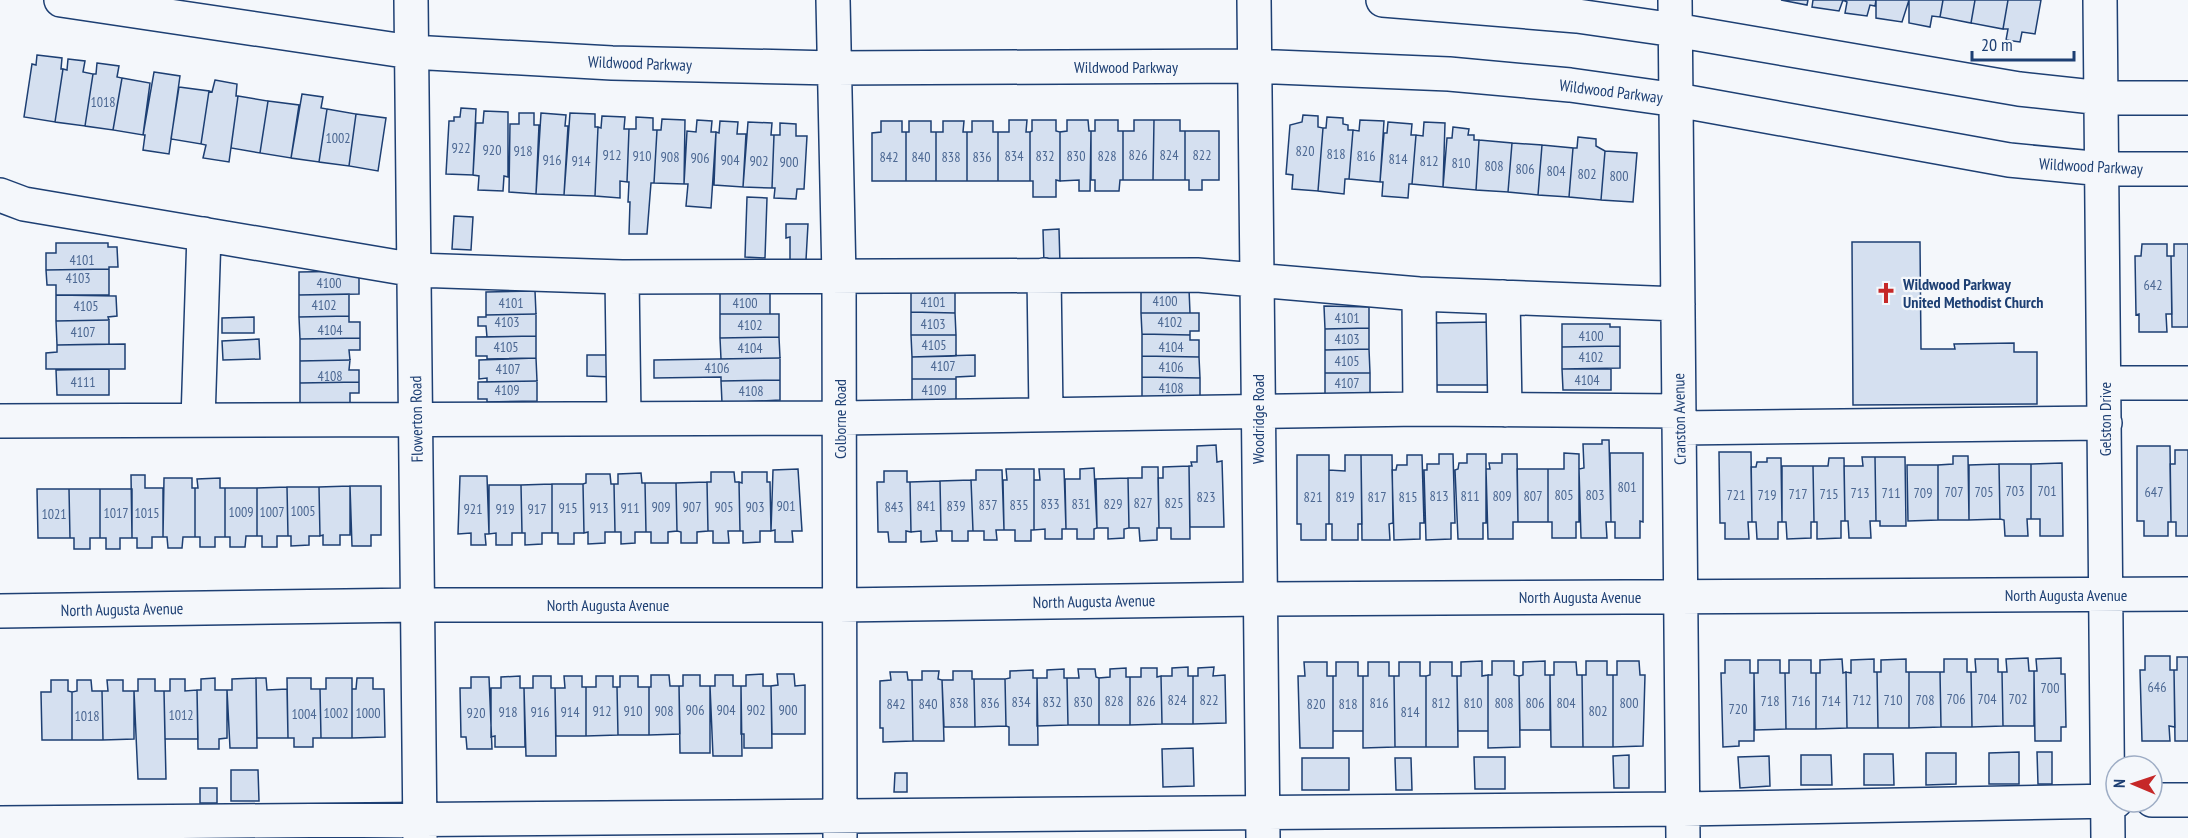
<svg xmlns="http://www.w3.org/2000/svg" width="2188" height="838" font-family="'PT Sans Narrow',sans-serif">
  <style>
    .building { fill: #d5e0f0; stroke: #1d3f73; stroke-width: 1.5 }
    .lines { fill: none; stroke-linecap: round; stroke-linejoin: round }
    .minor-casing { stroke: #1d3f73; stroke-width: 36 }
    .minor { stroke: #f4f7fb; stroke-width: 33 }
    .labels { text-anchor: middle; stroke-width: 4.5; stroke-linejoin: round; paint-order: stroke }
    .number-label { font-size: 14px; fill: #4b6792 }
    .street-label { font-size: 16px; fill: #1d3f73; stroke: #f4f7fb }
    .poi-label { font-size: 16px; font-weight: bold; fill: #1d3f73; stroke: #f4f7fb; text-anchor: start }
  </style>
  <rect width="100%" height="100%" fill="#f4f7fb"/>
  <!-- building -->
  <path class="building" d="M1781 0H1808L1807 5Z
    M1813 0H1843L1839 11 1812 7Z
    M1876 0 1875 6 1870 5 1867 16 1845 13 1847 2 1843 0Z
    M1876 0H1909L1902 22 1876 18Z
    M1909 0H1943L1940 17 1932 16 1930 27 1909 23Z
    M1943 0H1975L1971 23 1940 17Z
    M1975 0H2008L2003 29 1971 23Z
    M2008 0H2041L2035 34 2022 32 2020 42 2006 40 2008 29H2003Z
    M37 55 62 58 61 69H63L55 122 24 117 32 64 36 65Z
    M68 59 85 61 83 72 93 74 85 126 55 122 63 69 67 70Z
    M97 63 119 66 117 77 122 78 113 130 85 126 93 74H96Z
    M154 72 180 76 169 154 143 150 145 135H143Z
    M122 78 150 83 143 135 113 130Z
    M215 80 237 84 236 96H238L229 162 203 158 206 145 201 144 209 91 212 92Z
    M179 87 209 91 201 144 171 139Z
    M302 94 323 97 321 108 327 109 319 162 291 158Z
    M238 96 268 101 260 153 231 148Z
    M268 101 299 105 291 158 260 153Z
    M461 108 476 109 473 175 446 174 449 121H454V117H460Z
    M327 109 356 114 349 166 319 162Z
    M484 111 508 112V177L504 176 503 191 478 190 479 176 473 175 476 123H483Z
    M519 113H534V125H539L536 194 509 192 510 124H519Z
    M541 113 566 115 565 126H568L564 195 536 194Z
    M570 113 595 114V127H598L595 196 564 195Z
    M356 114 386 118 378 171 349 166Z
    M1303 115 1318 116V127L1323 128 1318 191 1292 189 1293 175 1286 174 1290 125 1302 122Z
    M602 116 625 117 624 129H629L627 182 620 181V198L595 196 598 127 601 128Z
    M636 117 653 118V130H657L654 183H651L647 234H629L630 202H628L629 182H627L629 129H636Z
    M1327 117 1343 118V124L1348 125V130H1353L1349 179H1345L1344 194 1318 191 1323 128H1326Z
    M662 119 685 120 684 184 654 183 657 130H661Z
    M697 120 712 121 711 132H716L711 208 686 206 688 184H684L687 131 696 132Z
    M1009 120H1027L1026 132H1030V181H998V132H1009Z
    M1032 120H1056V131L1060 132V181L1056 180V197H1033V181H1030V132L1032 131Z
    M1067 120H1088L1089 131H1091L1090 191H1079V180L1060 181V132L1067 131Z
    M1095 120H1118V131H1123V180H1120L1119 191H1095V180H1091V131H1095Z
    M1134 120H1154L1153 180H1123V131H1134Z
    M1154 120H1180V131H1185V180H1153Z
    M1360 120 1384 121 1380 182 1349 179 1353 130 1359 131Z
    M720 121 738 122 737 134H746L743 187 714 185 716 132 719 133Z
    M881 121H902V132H906V181H872V133L881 132Z
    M909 121H931V132H936V181H906V132H909Z
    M943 121H964L963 132H967V181H936V132H943Z
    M972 121H993V132H998V181H967V132H972Z
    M748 122 772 123 771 135H774L772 188 743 187Z
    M1388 122 1412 124 1411 135H1416L1412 184H1409L1408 198 1382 196 1383 182H1380L1384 133H1387Z
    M1424 122 1445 123 1443 187 1412 184 1416 135 1423 136Z
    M780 123 796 124V136H807L804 189H797L796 199 774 198 775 188H772L774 135H780Z
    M1453 127 1469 129 1468 135H1474V140H1479L1476 190 1443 187 1447 138H1452Z
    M1185 131H1219V180H1202V190H1189V180H1185Z
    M1578 137 1596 139V146L1605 151 1601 200 1569 197 1573 148H1577Z
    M1479 140 1512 143 1508 192 1476 190Z
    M1512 143 1542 145 1538 195 1508 192Z
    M1542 145 1573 148 1569 197 1538 195Z
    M1605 151 1637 153 1633 202 1601 200Z
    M747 197 767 198 765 258 745 257Z
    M454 216 473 217 471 250 452 249Z
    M786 224H808L806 260H790V237L786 238Z
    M1059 229 1060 264H1044L1043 230Z
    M1852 242H1920L1921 349H1955L1954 344 2014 343V352H2037V404L1853 405Z
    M56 243H108V247H117L118 267H109V269L46 270V253H56Z
    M2142 244H2167V256H2171L2172 314H2166L2167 332H2139V314L2136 315 2135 256H2141Z
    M2174 244H2188V327H2172L2171 256H2174Z
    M109 269V295H56V285H47L46 270Z
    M359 271V294L299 295V272Z
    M1141 289H1189L1190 313H1141Z
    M955 290V313L911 312V291Z
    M535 291 536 314 486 315V292Z
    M770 291V314H720V292Z
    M349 294V316L299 317V295Z
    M56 295 116 296 117 316 108 317 109 320 56 321Z
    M1324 306 1369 307V328L1325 329Z
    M911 312 955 313 956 335H911Z
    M1141 313H1199V331H1190V335L1142 334Z
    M536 314V336L487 337 486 326H478V317H486V315Z
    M720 314H779V337L720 338Z
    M349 316V322H360V338L300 339 299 317Z
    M254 317V333H222V318Z
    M109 320V344L57 345 56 321Z
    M1495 322 1496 385H1435L1434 323Z
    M1562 324H1610V327H1620V346L1562 347Z
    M1369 328V349L1325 350V329Z
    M1142 334 1190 335V340H1199V357L1142 356Z
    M911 335H956V356L912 357Z
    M536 336V358L487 359V356H476V337Z
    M779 337 780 358 721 359 720 338Z
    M360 338V350H349L350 360 300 361V339Z
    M259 339 260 359 223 360 222 341Z
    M125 344V369H46V353L57 352V345Z
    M1620 346V368L1562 369V347Z
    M1369 349 1370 373H1325V350Z
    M587 355H612V377L587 376Z
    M975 355V376L956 377V379H912V357Z
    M1142 356 1199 357 1200 378 1142 377Z
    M536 358 537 381 487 382V378L479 379V360Z
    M780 358V380L721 381V377L654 378V360Z
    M350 360 349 370H359V382L300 383V361Z
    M109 369V395H57L56 370Z
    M1562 369H1611V390H1563Z
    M1325 373H1370V393L1325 394Z
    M1142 377 1200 378V398L1142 400Z
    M912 379H956V401L912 402Z
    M780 380V400L722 403 721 381Z
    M537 381V401L487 402V399H478V382Z
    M359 382V393H350V404H300V383Z
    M1602 440H1609L1611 522H1606L1607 538H1581L1579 469 1584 468 1583 444H1602Z
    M1216 445 1217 462 1222 461 1224 527H1190L1189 466H1192L1191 462H1197V446Z
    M2137 446H2170L2171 522H2168V536H2144V521H2137Z
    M2175 450H2188V536H2176V522H2171L2170 464H2175Z
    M1719 452H1751L1752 522H1748L1749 539H1725V523H1720Z
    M1564 453 1579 454V522H1576V538H1552V522H1548V469H1564Z
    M1610 453H1643V522L1640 521V538H1615V522H1611Z
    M1439 454H1453L1455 523H1451V539L1426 540 1424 470H1427V464H1439Z
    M1467 454H1486V523H1483V539H1458L1455 470 1458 469 1459 463H1467Z
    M1502 454H1517L1518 522H1513V539H1488L1486 469H1490L1489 463H1502Z
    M1297 455H1329V524H1326V540H1301V524H1297Z
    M1345 455H1361L1362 524H1358V540H1332V524H1329V470L1345 471Z
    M1361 455H1392L1393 523 1389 524 1390 540H1362Z
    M1407 455H1422L1424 523H1420V539L1394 540 1392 470H1396L1397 465H1407Z
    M1953 456H1968L1969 520H1938V465L1953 464Z
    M1862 457H1875L1876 521H1870L1871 538H1849L1848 521H1845L1844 466H1863Z
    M1875 457H1905L1906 526H1880V521H1876Z
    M1767 458H1781L1782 522H1778V539H1757L1756 522H1752L1751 467H1756L1757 462H1767Z
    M1829 458H1844L1845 521H1841V538L1817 539V522H1814L1813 466H1828Z
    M2062 463 2063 536H2040V519H2031V464Z
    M1999 464 2000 519 1969 520V465Z
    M1999 464H2031V519H2027L2028 536H2005L2004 520 2000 519Z
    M1907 465H1938V520L1908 521Z
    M1189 466 1190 539H1171V528H1159L1158 478H1163V467Z
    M1782 466H1813L1814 522H1811V538L1787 539 1786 522H1782Z
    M1142 467H1158L1159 528H1157V540L1140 541 1139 528H1129L1128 478H1142Z
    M1094 468 1097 528 1094 529V539H1077V529H1066L1065 479H1080V469Z
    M798 469 802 531H792L793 542H775V530L771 531 773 470Z
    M1006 469H1034V530H1031V541H1015V530H1004L1003 480H1007Z
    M1039 469H1064L1066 529H1062V539H1045V529L1034 530V480H1040Z
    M1517 469H1548V522H1518Z
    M976 470H1002L1004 530H996L997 540H984V531H973L971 480H976Z
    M884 471H907V482H910L911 532 906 531V542H889L888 532H878L877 482H884Z
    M711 472H734L735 482H739L740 531H728L729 543H713V531H708L707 482H711Z
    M742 472H767V482H770L771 531H760V542L743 543V531H740L739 482 742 483Z
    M641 473 642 483H645L646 532H635V543L621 544V532H615L614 484H618V474Z
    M586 474H610L611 484H614L615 532H605V543L588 544V532L584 533 583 484 586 483Z
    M131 475H145V488H163V537H152V548H137V538H132Z
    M460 476H487L489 534H485L486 545H471V533L458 534Z
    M164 478H192V488H195V537H183L182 548H168L167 537H163Z
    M220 478V488H225V537H215V547H200V537H195V488H198L197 479Z
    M1128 478 1129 528 1124 529V538L1108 539V528H1097L1096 479Z
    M971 480 973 531H968V541H952V531H941L940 481Z
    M940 481 941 531H936L937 541 921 542V531L911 532 910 482Z
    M707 482 708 531 697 532V543H681V532L677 531 676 483Z
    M645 483H676L677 531 668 532V543H651V532H646Z
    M552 484V533H542V544L525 545V533H522L521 485Z
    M552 484H583L584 533H574V544H558V533H552Z
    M489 485H521L522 533H512V545H496V533L489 534Z
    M350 486V535H340V545H323V535L320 536 319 487Z
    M350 486H381V535H371V546H352Z
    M287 487 288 536H277V547H262V536H257V488Z
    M287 487H319L320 536H309V545L291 546V536H288Z
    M225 488H257V536H246L245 547H230V537H225Z
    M37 489H69L70 538H38Z
    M69 489H100V538H90V549H74V538H70Z
    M100 489H132V538H120V549H106V538H100Z
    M2145 656H2170V670H2174L2175 727 2169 726 2170 741H2142L2140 670H2145Z
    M2177 657H2188V741H2175L2174 670H2177Z
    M2028 658 2029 671H2034V726H2003L2002 672H2007L2006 659Z
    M2061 658V674H2065L2066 727H2061V741H2035L2034 671H2037L2036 659Z
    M1842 659 1843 673 1846 672 1847 728 1816 729V673H1820V660Z
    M1874 659V672H1877L1878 728H1847L1846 672 1851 673V660Z
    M1906 659V672H1909V728H1878L1877 672H1881V660Z
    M1944 659H1967V672H1971L1972 727H1941L1940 672H1944Z
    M1975 659H1998V672H2002L2003 726 1972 727 1971 672H1976Z
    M1725 660H1750V673H1754V741H1739V746L1723 747 1721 673H1725Z
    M1758 660H1780V673H1785L1786 729 1755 730 1754 673H1758Z
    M1789 660H1811V673H1816V729H1786L1785 673H1789Z
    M1482 661V676L1488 675V731H1458L1457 676H1461V662Z
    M1492 661H1514V675L1519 676 1520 747 1488 748V675H1492Z
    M1545 661V675H1550V730H1520L1519 676 1523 675V662Z
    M1586 661H1607V675H1613V747H1583L1582 675H1586Z
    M1617 661H1639L1640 675H1645L1643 746 1613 747V675H1617Z
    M1304 662H1327V676H1333V748H1300L1298 676H1305Z
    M1336 662H1358V676H1363V731H1333V676H1336Z
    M1368 662H1389V676H1394L1395 747 1363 748V676H1368Z
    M1399 662H1420V676H1426V747H1395L1394 676H1399Z
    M1430 662H1452V676H1457L1458 747H1426V676L1430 675Z
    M1554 662H1576L1577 675H1582L1583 747H1551L1550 675H1554Z
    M1188 667V676H1193V724H1162L1161 676H1172V668Z
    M1214 667 1213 676 1225 675 1226 723 1193 724V676H1198V668Z
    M1126 668V677H1130V725H1099V678L1110 677V669Z
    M1141 668H1157V677L1161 676 1162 724 1130 725V677H1141Z
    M1064 669V678H1067L1068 725 1037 726V678H1047V670Z
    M1078 669H1095L1096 677 1099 678V725H1068L1067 678H1079Z
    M1033 670V678H1037L1038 745H1009V727L1006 726 1005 679 1010 678V671Z
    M922 671H939L938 679 942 680 944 741H913L912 680H922Z
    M953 671H972V679H974L975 727H944L942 680H953Z
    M890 672H907L908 680H912L913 741 883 742V728H880V681L891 680Z
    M1909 672H1940L1941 727 1909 728Z
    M763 674V686H771L772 748H744V734H741V686H746V675Z
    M777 674H794L795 686 805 685V734H772L771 686 778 685Z
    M651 675H669L670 686H679L680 734 649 735V687H651Z
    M683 675H700V686H710V753H680L679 686H683Z
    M715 675H733V686H741L742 756H713L710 686H715Z
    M520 676V688H524L525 747H495V736L491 737V688H501V677Z
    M533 676H551V688H555L556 756H526L524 688H533Z
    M564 676H582V687H586V736H556L555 688H565Z
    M596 676H613V687H617L618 735 586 736V687H596Z
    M620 676H638V687H649V735H618L617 687H620Z
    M471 677H489L492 749H467L466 737H461L460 688H471Z
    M215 678V690H227V738L219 739V749H198L197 690H201V679Z
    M256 678H266L267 690 287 689 288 738H257Z
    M256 678 257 748H230L227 690H232V679Z
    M287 678H311V689H320L321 738H313V747H294V738H288Z
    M326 678H352V738H321L320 689H326Z
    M357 678H373V689H384L385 737 352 738V689H356Z
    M138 679H155V691H164L166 779H138L134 691H138Z
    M170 679H185V691L197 690 198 739H165L164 691H170Z
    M974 679H1005L1006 726 975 727Z
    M51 680H68V691L72 692V740H42L41 692H51Z
    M77 680H91L92 691H102L103 740H72V692L77 691Z
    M107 680H123V691H134V739L103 740 102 691H108Z
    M1193 748 1194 786 1163 787 1162 749Z
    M2019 752V784H1989V753Z
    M2037 752H2052V784H2038Z
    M1926 753H1956V784L1926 785Z
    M1864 754H1893L1894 785H1864Z
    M1629 755V788H1614L1613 756Z
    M1801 755H1831L1832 785H1801Z
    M1769 756 1770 786 1740 788 1738 757Z
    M1474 757H1505V789H1475Z
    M1302 758H1349V790H1302Z
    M1395 758H1411L1412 790H1396Z
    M231 770H258L259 801H231Z
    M895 773H907V792H894Z
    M200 788H217V803H200Z"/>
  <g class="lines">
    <defs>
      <path id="minor" d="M61 0 411 52 612 63 834 68 1254 66 1449 74 1570 85 1677 100 2009 160 2103 169H2188
        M411 0 420 838
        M833 0 839 278 840 836
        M1254 0 1263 838
        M1383 0 1577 16 1675 30 2019 89 2102 98H2188
        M1675 0 1683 838
        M2100 0 2108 838
        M0 195 24 204 415 270 622 277 1197 275 1419 294 1678 304
        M1044 275 1046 414
        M622 277 624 418
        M1419 294 1420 409
        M1503 297 1505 410
        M2104 383H2188
        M198 420 204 234
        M0 421 840 418 1420 409 1679 411
        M1679 428 2105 423
        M0 611 418 605H839L1259 599 2188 594
        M2152 800H2188
        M0 823 1683 809 2116 801"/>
    </defs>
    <!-- minor casing -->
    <use href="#minor" class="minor-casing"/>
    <!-- minor -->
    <use href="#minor" class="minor"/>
  </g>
  <!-- icons -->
  <defs>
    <symbol id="church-bare" viewBox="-9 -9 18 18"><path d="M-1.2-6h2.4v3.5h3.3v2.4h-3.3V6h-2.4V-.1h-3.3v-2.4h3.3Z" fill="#c62828" stroke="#f4f7fb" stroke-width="2.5" paint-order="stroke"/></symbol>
  </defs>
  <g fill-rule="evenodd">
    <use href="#church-bare" x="1871" y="278" width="30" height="30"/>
  </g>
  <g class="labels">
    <!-- number labels -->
    <g class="number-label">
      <text x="103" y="107">1018</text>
      <text x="338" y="143">1002</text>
      <text x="461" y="153">922</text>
      <text x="492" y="155">920</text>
      <text x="523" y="156">918</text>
      <text x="1305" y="156">820</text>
      <text x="1336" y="159">818</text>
      <text x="612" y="160">912</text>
      <text x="1138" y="160">826</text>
      <text x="1169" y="160">824</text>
      <text x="1202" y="160">822</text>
      <text x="642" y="161">910</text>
      <text x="1014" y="161">834</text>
      <text x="1045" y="161">832</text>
      <text x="1076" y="161">830</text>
      <text x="1107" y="161">828</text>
      <text x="1366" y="161">816</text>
      <text x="670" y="162">908</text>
      <text x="889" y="162">842</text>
      <text x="921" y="162">840</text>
      <text x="951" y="162">838</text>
      <text x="982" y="162">836</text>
      <text x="700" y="163">906</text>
      <text x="1398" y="164">814</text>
      <text x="552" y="165">916</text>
      <text x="730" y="165">904</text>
      <text x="581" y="166">914</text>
      <text x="759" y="166">902</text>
      <text x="1429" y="166">812</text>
      <text x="789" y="167">900</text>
      <text x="1461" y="168">810</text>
      <text x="1494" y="171">808</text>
      <text x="1525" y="174">806</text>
      <text x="1556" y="176">804</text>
      <text x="1587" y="179">802</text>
      <text x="1619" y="181">800</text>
      <text x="82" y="265">4101</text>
      <text x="78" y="283">4103</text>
      <text x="329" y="288">4100</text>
      <text x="2153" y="290">642</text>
      <text x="1165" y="306">4100</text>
      <text x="933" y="307">4101</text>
      <text x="511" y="308">4101</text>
      <text x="745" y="308">4100</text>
      <text x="324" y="310">4102</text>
      <text x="86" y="311">4105</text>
      <text x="1347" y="323">4101</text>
      <text x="507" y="327">4103</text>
      <text x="1170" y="327">4102</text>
      <text x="933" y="329">4103</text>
      <text x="750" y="330">4102</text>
      <text x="330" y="335">4104</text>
      <text x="83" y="337">4107</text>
      <text x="1591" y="341">4100</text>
      <text x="1347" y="344">4103</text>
      <text x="934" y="350">4105</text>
      <text x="506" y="352">4105</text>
      <text x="1171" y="352">4104</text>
      <text x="750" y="353">4104</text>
      <text x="1591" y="362">4102</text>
      <text x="1347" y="366">4105</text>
      <text x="943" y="371">4107</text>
      <text x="1171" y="372">4106</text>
      <text x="717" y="373">4106</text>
      <text x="508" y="374">4107</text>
      <text x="330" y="381">4108</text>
      <text x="1587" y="385">4104</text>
      <text x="83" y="387">4111</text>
      <text x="1347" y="388">4107</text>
      <text x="1171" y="393">4108</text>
      <text x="507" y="395">4109</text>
      <text x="934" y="395">4109</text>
      <text x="751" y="396">4108</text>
      <text x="1627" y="492">801</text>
      <text x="2015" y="496">703</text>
      <text x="2047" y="496">701</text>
      <text x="1954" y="497">707</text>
      <text x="1984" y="497">705</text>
      <text x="2154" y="497">647</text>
      <text x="1860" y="498">713</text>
      <text x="1891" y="498">711</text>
      <text x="1923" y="498">709</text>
      <text x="1798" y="499">717</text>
      <text x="1829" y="499">715</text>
      <text x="1564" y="500">805</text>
      <text x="1595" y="500">803</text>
      <text x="1736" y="500">721</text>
      <text x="1767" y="500">719</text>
      <text x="1439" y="501">813</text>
      <text x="1470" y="501">811</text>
      <text x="1502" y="501">809</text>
      <text x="1533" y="501">807</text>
      <text x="1206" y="502">823</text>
      <text x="1313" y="502">821</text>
      <text x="1345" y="502">819</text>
      <text x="1377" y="502">817</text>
      <text x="1408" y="502">815</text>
      <text x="1143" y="508">827</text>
      <text x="1174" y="508">825</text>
      <text x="1050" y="509">833</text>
      <text x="1081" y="509">831</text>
      <text x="1113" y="509">829</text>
      <text x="988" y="510">837</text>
      <text x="1019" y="510">835</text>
      <text x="786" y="511">901</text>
      <text x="926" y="511">841</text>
      <text x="956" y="511">839</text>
      <text x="661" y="512">909</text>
      <text x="692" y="512">907</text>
      <text x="724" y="512">905</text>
      <text x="755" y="512">903</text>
      <text x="894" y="512">843</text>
      <text x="568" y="513">915</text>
      <text x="599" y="513">913</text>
      <text x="630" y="513">911</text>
      <text x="473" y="514">921</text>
      <text x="505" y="514">919</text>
      <text x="537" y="514">917</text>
      <text x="303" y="516">1005</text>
      <text x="241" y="517">1009</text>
      <text x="272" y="517">1007</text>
      <text x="116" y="518">1017</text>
      <text x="147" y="518">1015</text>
      <text x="54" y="519">1021</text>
      <text x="2157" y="692">646</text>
      <text x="2050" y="693">700</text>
      <text x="1956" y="704">706</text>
      <text x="1987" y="704">704</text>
      <text x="2018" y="704">702</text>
      <text x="1177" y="705">824</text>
      <text x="1209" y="705">822</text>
      <text x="1862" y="705">712</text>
      <text x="1893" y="705">710</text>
      <text x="1925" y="705">708</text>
      <text x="1114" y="706">828</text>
      <text x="1146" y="706">826</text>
      <text x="1770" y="706">718</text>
      <text x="1801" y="706">716</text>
      <text x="1831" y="706">714</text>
      <text x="1021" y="707">834</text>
      <text x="1052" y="707">832</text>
      <text x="1083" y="707">830</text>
      <text x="959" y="708">838</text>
      <text x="990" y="708">836</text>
      <text x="1379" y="708">816</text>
      <text x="1441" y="708">812</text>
      <text x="1473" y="708">810</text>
      <text x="1504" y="708">808</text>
      <text x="1535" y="708">806</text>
      <text x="1566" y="708">804</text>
      <text x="1629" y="708">800</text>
      <text x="896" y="709">842</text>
      <text x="928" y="709">840</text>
      <text x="1316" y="709">820</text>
      <text x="1348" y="709">818</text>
      <text x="1738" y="714">720</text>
      <text x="695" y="715">906</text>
      <text x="726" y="715">904</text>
      <text x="756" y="715">902</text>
      <text x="788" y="715">900</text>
      <text x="602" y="716">912</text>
      <text x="633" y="716">910</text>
      <text x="664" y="716">908</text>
      <text x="1598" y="716">802</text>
      <text x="508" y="717">918</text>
      <text x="540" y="717">916</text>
      <text x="570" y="717">914</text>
      <text x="1410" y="717">814</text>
      <text x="336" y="718">1002</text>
      <text x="368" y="718">1000</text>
      <text x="476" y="718">920</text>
      <text x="304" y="719">1004</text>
      <text x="181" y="720">1012</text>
      <text x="87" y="721">1018</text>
    </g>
    <!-- street labels -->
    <g class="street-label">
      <text transform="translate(640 63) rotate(2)" y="6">Wildwood Parkway</text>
      <text x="1126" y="73">Wildwood Parkway</text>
      <text transform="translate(1611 91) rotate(7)" y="6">Wildwood Parkway</text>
      <text transform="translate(2091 166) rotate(3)" y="6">Wildwood Parkway</text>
      <text transform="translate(416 419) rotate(-91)" y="6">Flowerton Road</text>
      <text transform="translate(840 419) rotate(-90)" y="6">Colborne Road</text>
      <text transform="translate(1258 419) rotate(-90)" y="6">Woodridge Road</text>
      <text transform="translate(1679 419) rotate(-91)" y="6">Cranston Avenue</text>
      <text transform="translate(2105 419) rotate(-90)" y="6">Gelston Drive</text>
      <text x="2066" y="601">North Augusta Avenue</text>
      <text x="1580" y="603">North Augusta Avenue</text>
      <text transform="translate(1094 601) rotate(-1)" y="6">North Augusta Avenue</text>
      <text x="608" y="611">North Augusta Avenue</text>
      <text transform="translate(122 609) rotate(-1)" y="6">North Augusta Avenue</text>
    </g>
    <!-- poi labels -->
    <g class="poi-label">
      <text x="1903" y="290">Wildwood Parkway<tspan x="1903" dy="18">United Methodist Church</tspan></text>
    </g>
  </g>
  <!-- north arrow -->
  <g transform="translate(2134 784) rotate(272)"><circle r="28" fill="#f4f7fb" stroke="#9eadc5" stroke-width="1.5"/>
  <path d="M0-4.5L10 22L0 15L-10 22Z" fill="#c62828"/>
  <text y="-9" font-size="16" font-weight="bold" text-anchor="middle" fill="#1d3f73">N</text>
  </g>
  <!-- scale -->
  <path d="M1972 51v9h102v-9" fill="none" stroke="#1d3f73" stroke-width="3"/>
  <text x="1981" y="51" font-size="18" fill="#1d3f73" stroke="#f4f7fb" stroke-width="4.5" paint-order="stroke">20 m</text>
</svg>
